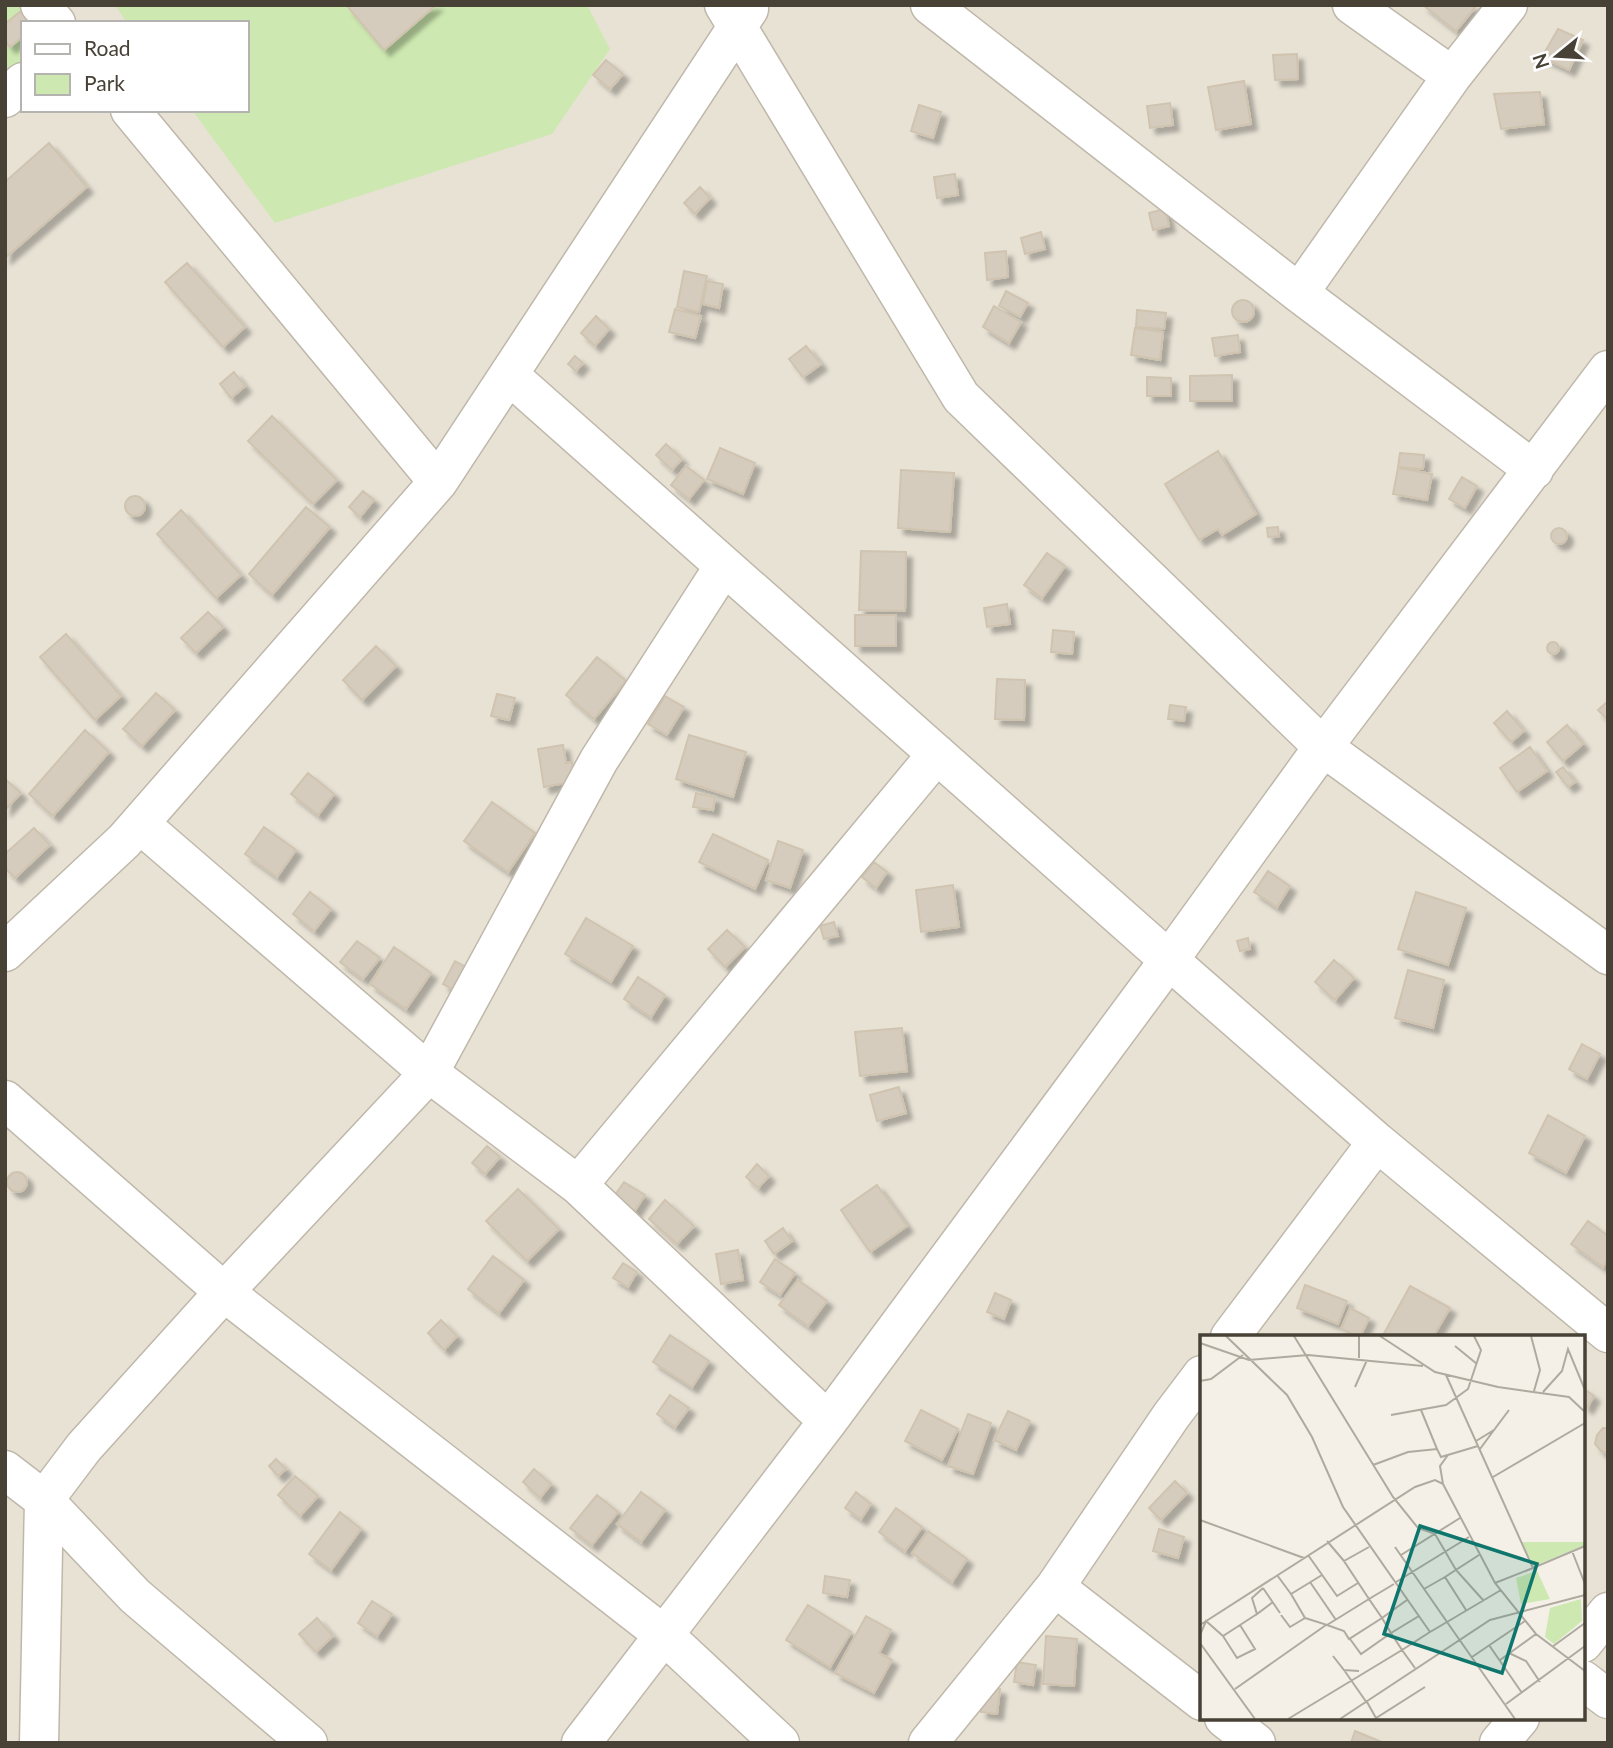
<svg xmlns="http://www.w3.org/2000/svg" width="1613" height="1748" font-family="Lato,sans-serif">
  <style>
    .residential { fill: #e8e2d5; fill-rule: evenodd }
    .green { fill: #cde8b0 }
    .building { fill: #d5ccbd; stroke: #d0c4b0; stroke-width: 2; filter: url(#shadow) }
    .lines { fill: none; stroke-linecap: round; stroke-linejoin: round }
    .minor-casing { stroke: #bfb8aa; stroke-width: 41 }
    .minor { stroke: #fff; stroke-width: 38 }
    .inset-road { fill: none; stroke: #afaaa0; stroke-width: 2 }
    .view { fill: #0f766e; fill-opacity: 0.15; stroke: #0f766e; stroke-width: 3.5 }
    .inset-edge { fill: none; stroke: #474136; stroke-width: 3.5 }
  </style>
  <defs>
    <filter id="shadow"><feDropShadow dx="6" dy="6" stdDeviation="2" flood-color="#0004"/></filter>
  </defs>
  <rect width="100%" height="100%" fill="#f4f0e7"/>
  <!-- residential -->
  <path class="residential" d="M5 5H1608V1743H5ZM23 23H247V110H23ZM1202 1337H1583V1718H1202Z"/>
  <!-- green -->
  <path class="green" d="M5 5H20L35 23H23V59L5 76Z
    M115 5H587L610 49 552 134 275 223 192 110H247V23H127Z"/>
  <!-- building -->
  <path class="building" d="M350 5H436L384 50 348 7Z
    M1423 5H1477L1456 31Z
    M21 11 31 23H23V36L10 47 5 41V24Z
    M1558 29 1583 40 1569 70 1542 57Z
    M1297 54 1298 79 1275 80 1273 55Z
    M606 60 623 74 610 89 593 75Z
    M1244 81 1251 124 1216 130 1208 87Z
    M1540 92 1544 124 1501 129 1494 94Z
    M1170 103 1173 125 1150 128 1147 106Z
    M919 105 941 112 933 138 911 131Z
    M49 143 87 187 5 258V182Z
    M955 174 958 195 937 198 934 177Z
    M700 187 710 198 695 214 684 203Z
    M1165 209 1169 226 1153 230 1149 213Z
    M1041 232 1045 249 1025 254 1021 238Z
    M1006 251 1008 277 987 280 985 253Z
    M187 263 245 327 223 347 165 282Z
    M684 271 707 276 699 312 677 307Z
    M707 281 723 284 719 308 703 304Z
    M1006 291 1028 303 1020 317 999 306Z
    M1232 311a11 11 0 1 1 22 0a11 11 0 1 1-22 0Z
    M994 306 1021 322 1009 343 983 327Z
    M675 309 701 316 695 338 669 332Z
    M1137 310 1166 313 1164 329 1136 327Z
    M596 316 609 329 595 346 581 333Z
    M1135 328 1163 332 1160 360 1131 355Z
    M1238 335 1240 352 1215 356 1212 338Z
    M806 346 821 364 803 377 789 359Z
    M575 356 583 363 576 371 568 364Z
    M234 372 245 386 231 398 220 384Z
    M1232 375V401H1190V376Z
    M1147 377 1171 378V396H1147Z
    M272 416 337 480 313 504 248 441Z
    M666 444 682 459 672 470 656 455Z
    M720 448 755 463 743 494 707 479Z
    M1218 451 1256 514 1222 535 1218 529 1199 540 1165 484Z
    M1400 453 1424 455 1423 469 1398 467Z
    M686 466 704 480 689 499 671 485Z
    M1398 468 1432 474 1427 500 1393 494Z
    M901 470 954 473 950 532 898 528Z
    M1462 477 1477 486 1465 508 1449 499Z
    M363 491 374 500 360 517 349 507Z
    M125 506a10 10 0 1 1 20 0a10 10 0 1 1-20 0Z
    M306 507 330 527 272 595 249 574Z
    M181 510 241 575 216 598 157 534Z
    M1278 527 1279 536 1268 537 1267 528Z
    M1551 536a8 8 0 1 1 16 0a8 8 0 1 1-16 0Z
    M861 551 906 552 905 611 859 610Z
    M1047 553 1065 566 1042 598 1024 585Z
    M1007 604 1010 624 987 627 984 608Z
    M208 612 223 627 196 653 181 638Z
    M855 615H896V646H855Z
    M1053 630 1074 632 1072 654 1051 652Z
    M66 634 121 696 95 720 40 657Z
    M1547 648a6 6 0 1 1 12 0a6 6 0 1 1-12 0Z
    M376 646 396 666 362 700 343 680Z
    M597 657 626 681 594 719 566 695Z
    M997 679 1025 680 1024 720 995 719Z
    M156 693 175 710 142 746 123 729Z
    M497 694 515 698 509 720 491 716Z
    M665 696 684 707 667 735 648 724Z
    M1608 701V720L1598 710Z
    M1170 705 1186 707 1184 721 1168 719Z
    M1507 711 1524 731 1511 742 1494 723Z
    M1567 725 1583 744 1563 761 1547 742Z
    M85 730 109 752 53 816 29 794Z
    M689 735 746 752 733 797 676 779Z
    M563 745 566 763 572 762 575 781 544 787 538 749Z
    M1530 747 1547 771 1517 792 1500 768Z
    M1563 767 1575 782 1568 787 1556 772Z
    M308 773 334 794 318 815 291 794Z
    M5 779 21 793 5 810Z
    M696 793 715 797 713 810 693 807Z
    M492 802 535 833 508 872 464 841Z
    M264 827 296 850 277 877 245 854Z
    M34 828 50 845 15 878 5 868V854Z
    M713 834 768 860 755 889 699 862Z
    M778 841 803 850 790 888 766 880Z
    M874 862 887 872 876 888 862 877Z
    M1268 871 1290 886 1277 907 1254 892Z
    M953 885 959 927 921 932 916 890Z
    M310 892 331 909 314 931 293 914Z
    M1416 892 1466 908 1448 965 1398 949Z
    M586 918 633 946 611 982 565 954Z
    M834 922 838 936 824 939 820 926Z
    M727 930 745 947 725 967 708 949Z
    M1248 938 1250 949 1240 951 1237 941Z
    M357 941 380 958 363 979 340 962Z
    M394 947 431 973 406 1009 370 984Z
    M1334 960 1354 978 1335 1000 1315 982Z
    M455 961 473 971 461 994 443 984Z
    M1408 970 1444 980 1433 1028 1395 1018Z
    M638 977 665 995 651 1017 624 999Z
    M902 1028 907 1071 860 1076 855 1032Z
    M1582 1044 1600 1054 1587 1079 1569 1069Z
    M899 1087 906 1113 877 1121 870 1095Z
    M1548 1115 1585 1136 1566 1173 1529 1153Z
    M487 1146 500 1157 485 1174 472 1163Z
    M757 1164 769 1176 758 1188 746 1177Z
    M7 1182a10 10 0 1 1 20 0a10 10 0 1 1-20 0Z
    M624 1182 645 1195 634 1212 613 1198Z
    M877 1185 907 1226 870 1252 841 1210Z
    M518 1189 559 1229 527 1261 486 1221Z
    M665 1200 694 1226 677 1244 649 1219Z
    M1588 1221 1608 1236V1260L1603 1267 1571 1244Z
    M783 1228 792 1241 774 1254 765 1241Z
    M738 1250 743 1280 721 1284 716 1254Z
    M493 1256 524 1280 499 1313 468 1289Z
    M775 1259 795 1273 780 1295 760 1282Z
    M623 1263 637 1272 628 1287 613 1278Z
    M798 1280 827 1301 808 1326 779 1305Z
    M1305 1285 1347 1301 1338 1324 1297 1308Z
    M1410 1286 1450 1308 1433 1337H1382Z
    M995 1293 1011 1300 1004 1319 987 1312Z
    M1350 1308 1369 1318 1360 1337 1341 1329Z
    M441 1320 457 1336 444 1350 428 1333Z
    M670 1335 709 1361 692 1387 653 1362Z
    M1583 1388 1594 1396 1587 1408 1583 1405Z
    M670 1395 689 1408 675 1427 657 1414Z
    M921 1410 958 1429 942 1460 905 1441Z
    M1008 1411 1030 1421 1016 1450 994 1440Z
    M968 1414 991 1423 973 1474 948 1466Z
    M1603 1428H1608V1454L1601 1451 1595 1444 1597 1435Z
    M276 1459 286 1469 278 1476 269 1466Z
    M534 1469 551 1484 540 1498 523 1482Z
    M295 1476 318 1496 300 1516 278 1495Z
    M1175 1481 1187 1493 1161 1520 1149 1508Z
    M641 1492 665 1510 641 1542 617 1524Z
    M856 1492 871 1504 861 1519 845 1508Z
    M597 1495 618 1512 592 1545 570 1528Z
    M896 1508 922 1527 905 1551 879 1532Z
    M340 1512 361 1529 331 1570 309 1554Z
    M1159 1529 1184 1537 1178 1558 1153 1551Z
    M928 1531 967 1559 952 1582 912 1553Z
    M825 1576 850 1580 847 1597 823 1593Z
    M372 1601 392 1614 377 1636 358 1623Z
    M808 1605 851 1632 830 1667 786 1640Z
    M866 1616 891 1630 879 1653 892 1660 874 1693 835 1673Z
    M317 1618 333 1636 316 1652 299 1634Z
    M1046 1636 1077 1639 1074 1686 1043 1684Z
    M1017 1662 1036 1665 1033 1685 1014 1682Z
    M984 1687 1000 1689 997 1714 981 1712Z
    M1355 1731 1384 1743H1351Z"/>
  <g class="lines">
    <defs>
      <path id="minor" d="M40 5 56 23
        M724 5 961 397 1323 747 1608 955
        M930 5 1299 293 1534 470
        M1352 5 1452 76
        M5 98 23 82
        M130 110 438 482
        M1299 293 1452 76 1508 5
        M509 375 1169 960 828 1421 581 1743
        M140 824 429 1073 578 1185 937 754
        M5 952 124 841 438 482 749 9
        M5 1100 224 1292 664 1635 780 1743
        M1377 1142 1608 1333
        M578 1185 828 1421
        M1230 1337 1377 1142 1169 960 1323 747 1608 370
        M5 1470 44 1500 135 1596 308 1743
        M1055 1587 1202 1701
        M1583 1643 1608 1612
        M1583 1680 1608 1699
        M1224 1718 1256 1743
        M39 1743 44 1500 84 1447 224 1292 429 1073 599 760 724 566
        M928 1743 1055 1587 1171 1416 1202 1375
        M1499 1743 1520 1718"/>
    </defs>
    <!-- minor casing -->
    <use href="#minor" class="minor-casing"/>
    <!-- minor -->
    <use href="#minor" class="minor"/>
  </g>
  <!-- overview -->
  <g transform="translate(1200 1335)">
    <rect width="385" height="385" fill="#f4f0e7"/>
    <path d="M322 207H385V210L334 231ZM337 236 350 264 321 269 316 243ZM381 264 382 286 354 309 345 302 350 273Z" fill="#cde8b0"/>
    <path class="inset-road" d="M26 1 87 60 112 102 143 172 230 297 247 287 315 384M94 1 193 162 218 193 235 199 256 235 283 265M180 1 235 37 298 52 369 62 385 77M331 1 340 35 334 56M0 8 49 25 108 20 223 31M255 11 277 29M159 23V1M246 40 333 233 385 211M0 46 11 44 43 20M155 52 167 25M343 57 362 36 368 14 385 55M221 75 237 114M191 80 246 70 268 54 281 15 274 1M276 106 294 95 309 75M280 114 294 95M173 130 208 117 237 114 241 122 278 111M293 142 385 88M243 149 295 248 336 299 385 336M0 185 104 223M127 206 144 226M169 212 144 226 169 264M195 212 247 287 301 255M372 216 385 249M108 220 137 261 158 248M201 220 260 183M77 240 91 259 122 240M110 247 136 285M196 247 269 202M295 248 333 233M63 253 52 263 57 279 73 267M63 253 80 278M224 254 245 242M266 275 245 242 279 220M81 280 90 292 105 283 91 259M105 283 127 290 169 264M0 290 215 152 235 145 243 149 240 131 248 120M127 290 144 296 149 304 182 283 169 264 194 249M0 300 6 286 23 301 57 279M23 301 37 323 55 314 40 290M150 304 161 319 191 298 182 283 207 265M0 308 55 384M289 310 322 358M352 312 385 288M309 318 326 326 340 347M133 321 144 335 159 336M272 322 325 286M300 325 336 299M215 333 202 315 230 297M144 335 167 368M35 354 126 290M167 367 176 383 225 352M306 369 385 311M88 384 202 315 191 298 219 281M140 384 290 285 385 260"/>
    <path class="view" d="M220 191 337 229 302 338 184 299Z"/>
    <rect width="385" height="385" class="inset-edge"/>
  </g>
  <!-- border -->
  <rect width="1613" height="1748" fill="none" stroke="#474136" stroke-width="14"/>
  <!-- legend -->
  <rect x="21" y="21" width="228" height="91" fill="#ffffff" stroke="#b5b3af" stroke-width="2"/>
  <rect x="35" y="44" width="35" height="10" fill="#ffffff" stroke="#b5b3af" stroke-width="2"/>
  <text x="84" y="56" font-size="21" fill="#474136">Road</text>
  <rect x="35" y="74" width="35" height="21" fill="#cde8b0" stroke="#b5b3af" stroke-width="2"/>
  <text x="84" y="91" font-size="21" fill="#474136">Park</text>
  <!-- north arrow -->
  <g transform="translate(1557 56) rotate(252)" stroke="#ffffff" stroke-width="5" paint-order="stroke">
  <path d="M0-5L12 26L0 18L-12 26Z" fill="#474136"/>
  <text y="-10" font-size="19" font-weight="bold" text-anchor="middle" fill="#474136">N</text>
  </g>
</svg>
